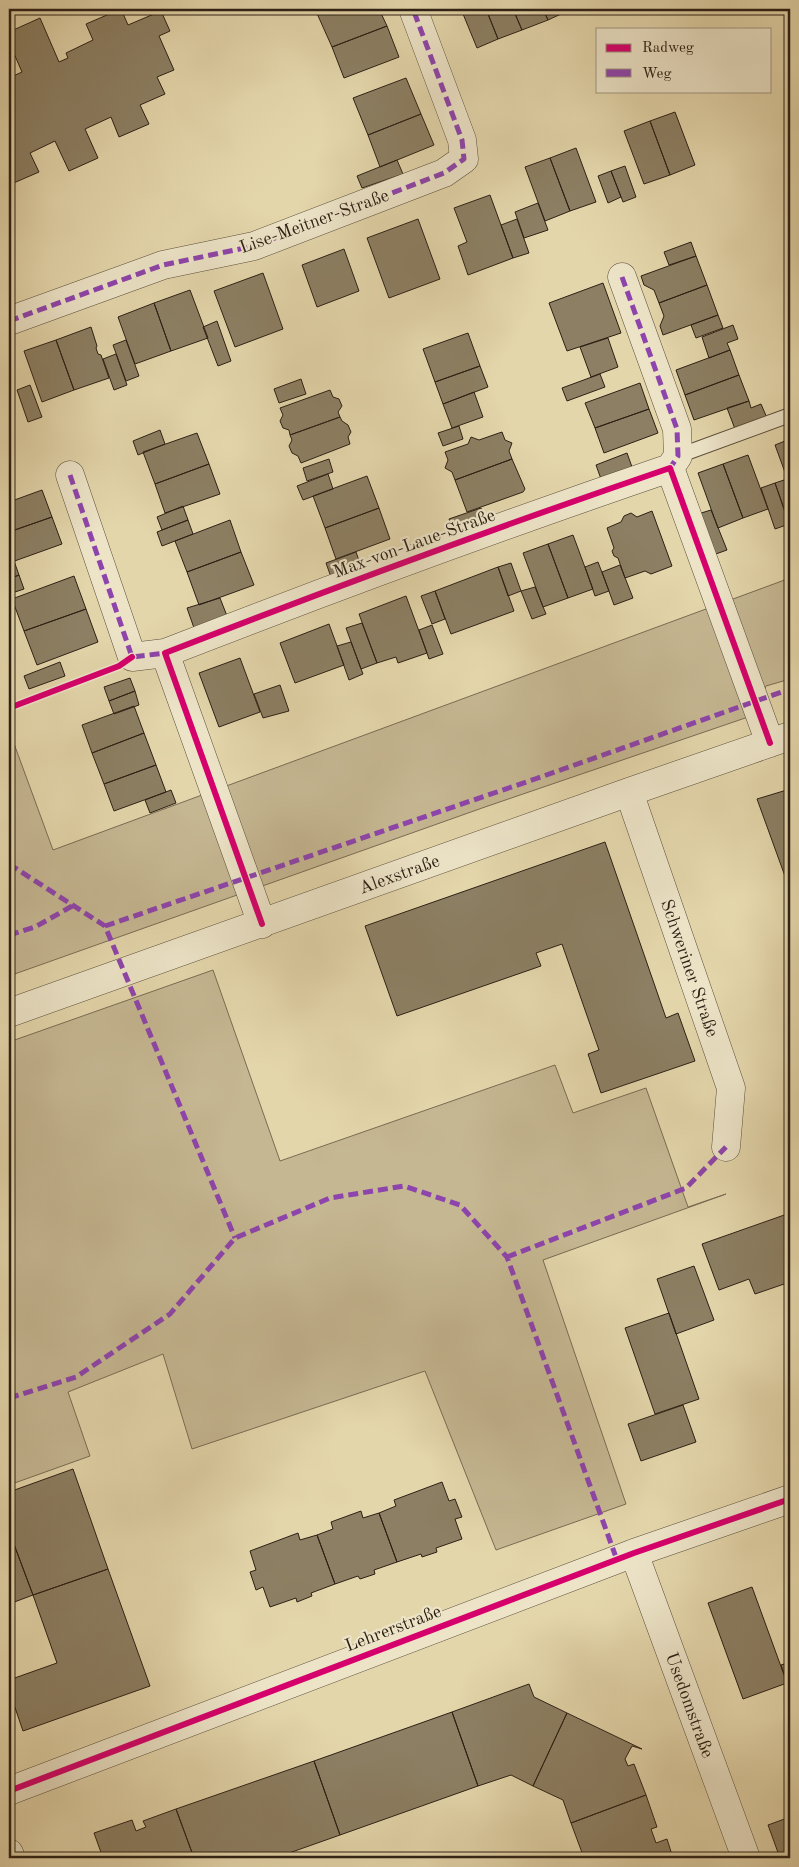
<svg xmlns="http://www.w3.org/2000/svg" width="799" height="1867" font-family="'Old Standard TT',serif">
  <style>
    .park { fill: #c5b792; stroke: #786c54 }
    .building { fill: #8c7f63; stroke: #2c2015 }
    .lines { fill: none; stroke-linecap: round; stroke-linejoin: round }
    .service-casing { stroke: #5a4e3a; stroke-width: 16 }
    .minor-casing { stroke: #5a4e3a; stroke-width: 29 }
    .service { stroke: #ede4c8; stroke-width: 14 }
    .minor { stroke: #ede4c8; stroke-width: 28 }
    .quiet { stroke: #8e44ad; stroke-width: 5; stroke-dasharray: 10 5; stroke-linecap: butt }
    .cycleway-casing { stroke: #ede4c8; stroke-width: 9 }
    .cycleway { stroke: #d6006c; stroke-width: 6 }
    .labels { text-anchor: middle; stroke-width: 4.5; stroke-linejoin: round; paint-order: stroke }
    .street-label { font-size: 18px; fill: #2c2015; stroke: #ede4c8 }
  </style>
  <rect width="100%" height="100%" fill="#e4d6ab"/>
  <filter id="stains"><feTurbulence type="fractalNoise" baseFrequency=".004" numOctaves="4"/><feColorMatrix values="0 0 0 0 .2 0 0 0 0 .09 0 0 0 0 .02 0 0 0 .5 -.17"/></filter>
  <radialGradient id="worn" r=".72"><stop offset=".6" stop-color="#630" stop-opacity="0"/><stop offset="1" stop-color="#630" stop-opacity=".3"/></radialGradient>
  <!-- park -->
  <path class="park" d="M790 578V679L766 686 754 715 485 807 9 976V730L53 850Z
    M213 970 280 1161 555 1065 573 1113 646 1088 688 1207 726 1194 543 1260 626 1504 496 1550 425 1371 192 1449 163 1354 68 1392 90 1456 9 1485V1042Z"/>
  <!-- building -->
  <path class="building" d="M121 9 128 25 161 11 170 31 159 36 174 70 157 77 165 94 140 105 149 124 119 137 111 117 85 129 98 158 69 171 55 141 30 153 39 172 9 185V78L22 72 9 42V32L40 18 59 62 68 58 66 53 93 40 86 24Z
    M315 9H379L387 26 332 47Z
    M461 9H486L498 39 477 48Z
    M486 9H513L522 30 498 39Z
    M513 9H543L548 20 522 30Z
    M543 9H572L548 20Z
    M387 26 399 57 344 78 332 47Z
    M406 78 421 114 368 135 353 98Z
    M675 112 695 165 670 175 650 121Z
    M421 114 434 145 380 167 368 135Z
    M650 121 670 175 644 184 624 131Z
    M576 148 596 202 570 211 550 158Z
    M550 158 570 211 545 221 525 167Z
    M397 160 403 174 362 188 357 176Z
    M625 166 636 197 623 202 611 171Z
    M611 171 621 197 608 203 598 176Z
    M490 195 513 258 468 275 458 246 467 242 454 208Z
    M538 203 548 230 524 238 515 212Z
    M418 219 440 279 389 298 367 238Z
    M517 219 529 253 513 258 501 225Z
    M691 242 696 256 669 265 664 252Z
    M344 249 359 291 317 307 302 265Z
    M696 256 707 285 659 303 654 290 644 285 641 276Z
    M263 273 283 329 235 347 214 291Z
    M603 283 621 333 567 351 549 303Z
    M707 285 718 315 663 335 660 326 664 316 659 303Z
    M190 290 208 338 171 351 154 303Z
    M154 303 171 351 135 364 118 317Z
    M718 315 723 328 696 338 691 325Z
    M217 321 231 361 218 366 203 327Z
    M733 325 738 339 727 343 730 350 709 358 702 337Z
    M91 327 97 346 96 348 98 354 101 355 109 378 74 390 56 340Z
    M468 333 480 366 435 382 423 349Z
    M608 338 618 367 591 377 580 347Z
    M56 340 74 390 42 402 24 351Z
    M126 340 139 376 126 381 113 345Z
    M730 350 739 375 685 395 676 370Z
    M116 354 127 385 114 390 103 359Z
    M480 366 488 387 443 404 435 382Z
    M600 374 605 387 567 401 562 388Z
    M739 375 749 401 694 420 685 395Z
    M301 379 306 394 279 403 274 389Z
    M640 383 649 409 595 428 585 403Z
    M30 385 42 417 28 422 17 390Z
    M330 390 333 397 339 399 342 406 338 412 340 417 290 435 289 430 283 428 280 421 283 415 280 408Z
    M474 392 483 417 452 428 443 404Z
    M749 401 751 408 761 404 767 418 735 429 727 408Z
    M649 409 658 433 604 453 595 428Z
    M340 417 342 421 348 425 351 432 348 437 350 444 301 463 298 456 292 453 289 446 292 440 290 435Z
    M459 426 463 439 443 446 438 433Z
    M160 430 165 444 138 455 133 441Z
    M502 432 505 440 512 443 509 451 512 459 455 480 452 472 445 468 448 460 445 452 468 444 471 437 479 440Z
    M197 433 209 464 155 484 143 452Z
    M790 439V486L775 445Z
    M627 453 632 467 601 479 596 465Z
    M748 455 768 509 743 518 723 464Z
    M329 459 333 472 307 481 303 468Z
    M512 459 525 489 523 492 467 512 455 480Z
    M209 464 220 494 165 513 155 484Z
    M723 464 743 518 718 528 698 473Z
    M328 474 333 489 303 500 297 486Z
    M367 476 379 508 325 528 313 496Z
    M787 479 790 486V513L786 514 775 483Z
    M775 483 789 524 775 529 761 488Z
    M42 490 52 517 9 532V502Z
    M183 506 188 520 162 530 157 517Z
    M379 508 390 539 336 559 325 528Z
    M481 508 486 521 454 533 449 519Z
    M711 510 727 550 713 555 698 514Z
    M652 511 672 566 651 574 645 571 625 578 618 558 614 556 612 551 614 548 607 528 621 522 624 516 631 513 637 517Z
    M52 517 62 544 9 563V532Z
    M188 520 193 534 162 546 157 532Z
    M230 520 241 552 187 572 175 541Z
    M573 535 593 589 568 598 548 544Z
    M548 544 568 598 543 607 523 553Z
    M241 552 254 585 199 605 187 572Z
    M356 552 361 566 331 577 326 563Z
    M14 561 19 575 9 579V563Z
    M598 562 609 591 595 596 585 567Z
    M511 563 521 591 508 596 498 567Z
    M620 565 633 598 614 605 602 572Z
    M498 567 514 611 451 634 435 591Z
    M19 575 24 589 9 594V579Z
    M74 576 86 609 24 631 12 599Z
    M535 587 546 614 532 619 521 591Z
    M435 591 445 619 432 624 421 596Z
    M406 596 427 653 398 663 396 657 377 663 359 614Z
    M220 598 227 616 194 628 187 608Z
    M86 609 98 642 37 665 24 631Z
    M362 623 377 663 361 669 346 628Z
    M329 624 344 665 295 683 280 643Z
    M432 625 443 654 429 659 419 630Z
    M351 642 363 674 349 680 337 646Z
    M240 658 260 712 219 727 199 673Z
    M60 662 65 676 29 689 24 676Z
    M130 678 135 691 109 701 104 687Z
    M280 685 289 711 263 718 254 694Z
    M135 691 139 705 114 714 109 701Z
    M134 706 144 733 92 753 82 725Z
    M144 733 156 765 104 784 92 753Z
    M156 765 166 792 114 811 104 784Z
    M790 789V890L757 799Z
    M171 790 176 803 150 813 145 800Z
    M605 842 666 1018 678 1013 695 1061 601 1093 588 1054 599 1050 562 944 536 953 541 966 397 1016 365 926Z
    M790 1213V1282L755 1294 749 1279 719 1290 702 1244Z
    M694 1266 714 1320 676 1334 657 1279Z
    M669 1313 699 1399 655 1414 625 1328Z
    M683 1405 696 1442 641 1461 628 1424Z
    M73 1469 108 1569 33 1595 9 1531V1492Z
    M442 1482 449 1501 455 1499 462 1517 455 1519 462 1539 436 1548 437 1552 422 1557 421 1554 397 1562 379 1513 396 1506 394 1500Z
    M361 1511 363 1518 379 1513 397 1562 374 1570 375 1574 360 1579 358 1576 335 1584 317 1535 333 1529 331 1522Z
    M9 1531 33 1595 9 1604Z
    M298 1533 300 1540 317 1535 335 1584 311 1593 312 1596 297 1602 296 1598 270 1607 263 1587 256 1590 250 1572 256 1570 250 1551Z
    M108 1569 150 1686 23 1731 9 1690V1680L57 1663 33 1595Z
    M752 1587 787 1683 743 1699 708 1603Z
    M790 1662V1691L781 1665Z
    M529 1684 534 1697 567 1713 533 1786 511 1775 478 1786 452 1712Z
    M452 1712 478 1786 340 1835 314 1761Z
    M567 1713 642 1749 632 1746 625 1759 628 1766 634 1764 646 1795 571 1823 563 1800 533 1786Z
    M314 1761 340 1835 275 1858H194L176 1809Z
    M646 1795 657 1827 651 1829 656 1843 667 1839 673 1858H584L571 1823Z
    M176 1809 194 1858H103L94 1833 132 1820 136 1831 146 1827 143 1821Z
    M790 1817V1858H780L768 1825Z"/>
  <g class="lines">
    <defs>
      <path id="service" d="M678 456 790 415"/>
      <path id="minor" d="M622 277 677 429 678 456 670 468
        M9 321 163 265 254 246 444 173 464 159 462 140 413 9
        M70 475 132 657 165 653
        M629 792 731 1088 726 1147
        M262 924 165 653C332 588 500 526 670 468L770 743
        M9 1013 629 792 790 736
        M634 1553 746 1858
        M9 1791 634 1553 790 1499
        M9 1853 11 1858"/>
    </defs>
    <!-- service casing -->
    <use href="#service" class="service-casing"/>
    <!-- minor casing -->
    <use href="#minor" class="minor-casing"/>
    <!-- service -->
    <use href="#service" class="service"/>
    <!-- minor -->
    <use href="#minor" class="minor"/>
    <!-- quiet -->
    <path class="quiet" d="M622 277 677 429 678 456 670 468
      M9 321 163 265 254 246 444 173 464 159 462 140 413 9
      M70 475 132 657 165 653
      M9 864 105 926 235 1238
      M105 926 535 779 790 689
      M9 935 35 927 74 905
      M507 1257 686 1188 726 1147
      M9 1398 76 1377 170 1314 235 1238 330 1198 404 1186 460 1205 507 1257 617 1560"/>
    <defs>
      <path id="cycleway" d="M9 708 119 666 132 657
        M262 924 165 653C332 588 500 526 670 468L770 743
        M9 1791 634 1553 790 1499"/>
    </defs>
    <!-- cycleway casing -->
    <use href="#cycleway" class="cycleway-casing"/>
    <!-- cycleway -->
    <use href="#cycleway" class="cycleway"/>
  </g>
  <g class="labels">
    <!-- street labels -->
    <g class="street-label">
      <text transform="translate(314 221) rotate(-20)" y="6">Lise-Meitner-Straße</text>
      <text transform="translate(414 543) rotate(-20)" y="6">Max-von-Laue-Straße</text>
      <text transform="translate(399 874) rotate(-20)" y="6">Alexstraße</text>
      <text transform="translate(690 968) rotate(71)" y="6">Schweriner Straße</text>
      <text transform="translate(393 1628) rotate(-21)" y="6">Lehrerstraße</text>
      <text transform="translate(690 1705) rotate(70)" y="6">Usedomstraße</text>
    </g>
  </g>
  <!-- margin -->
  <rect width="799" height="1867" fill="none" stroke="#e4d6ab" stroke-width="30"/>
  <rect x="10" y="10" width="779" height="1847" fill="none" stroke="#2c2015" stroke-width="2.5"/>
  <rect x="15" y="15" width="769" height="1837" fill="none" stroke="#2c2015"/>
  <!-- legend -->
  <rect x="596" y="28" width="175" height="65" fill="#ede4c8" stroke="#a09680"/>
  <rect x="606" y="44" width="25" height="8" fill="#d6006c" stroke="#a09680"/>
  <text x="642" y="52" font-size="15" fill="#2c2015">Radweg</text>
  <rect x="606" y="69" width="25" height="8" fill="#8e44ad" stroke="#a09680"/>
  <text x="642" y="78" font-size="15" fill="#2c2015">Weg</text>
  <rect width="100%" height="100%" filter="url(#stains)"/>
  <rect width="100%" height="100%" fill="url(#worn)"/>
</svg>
